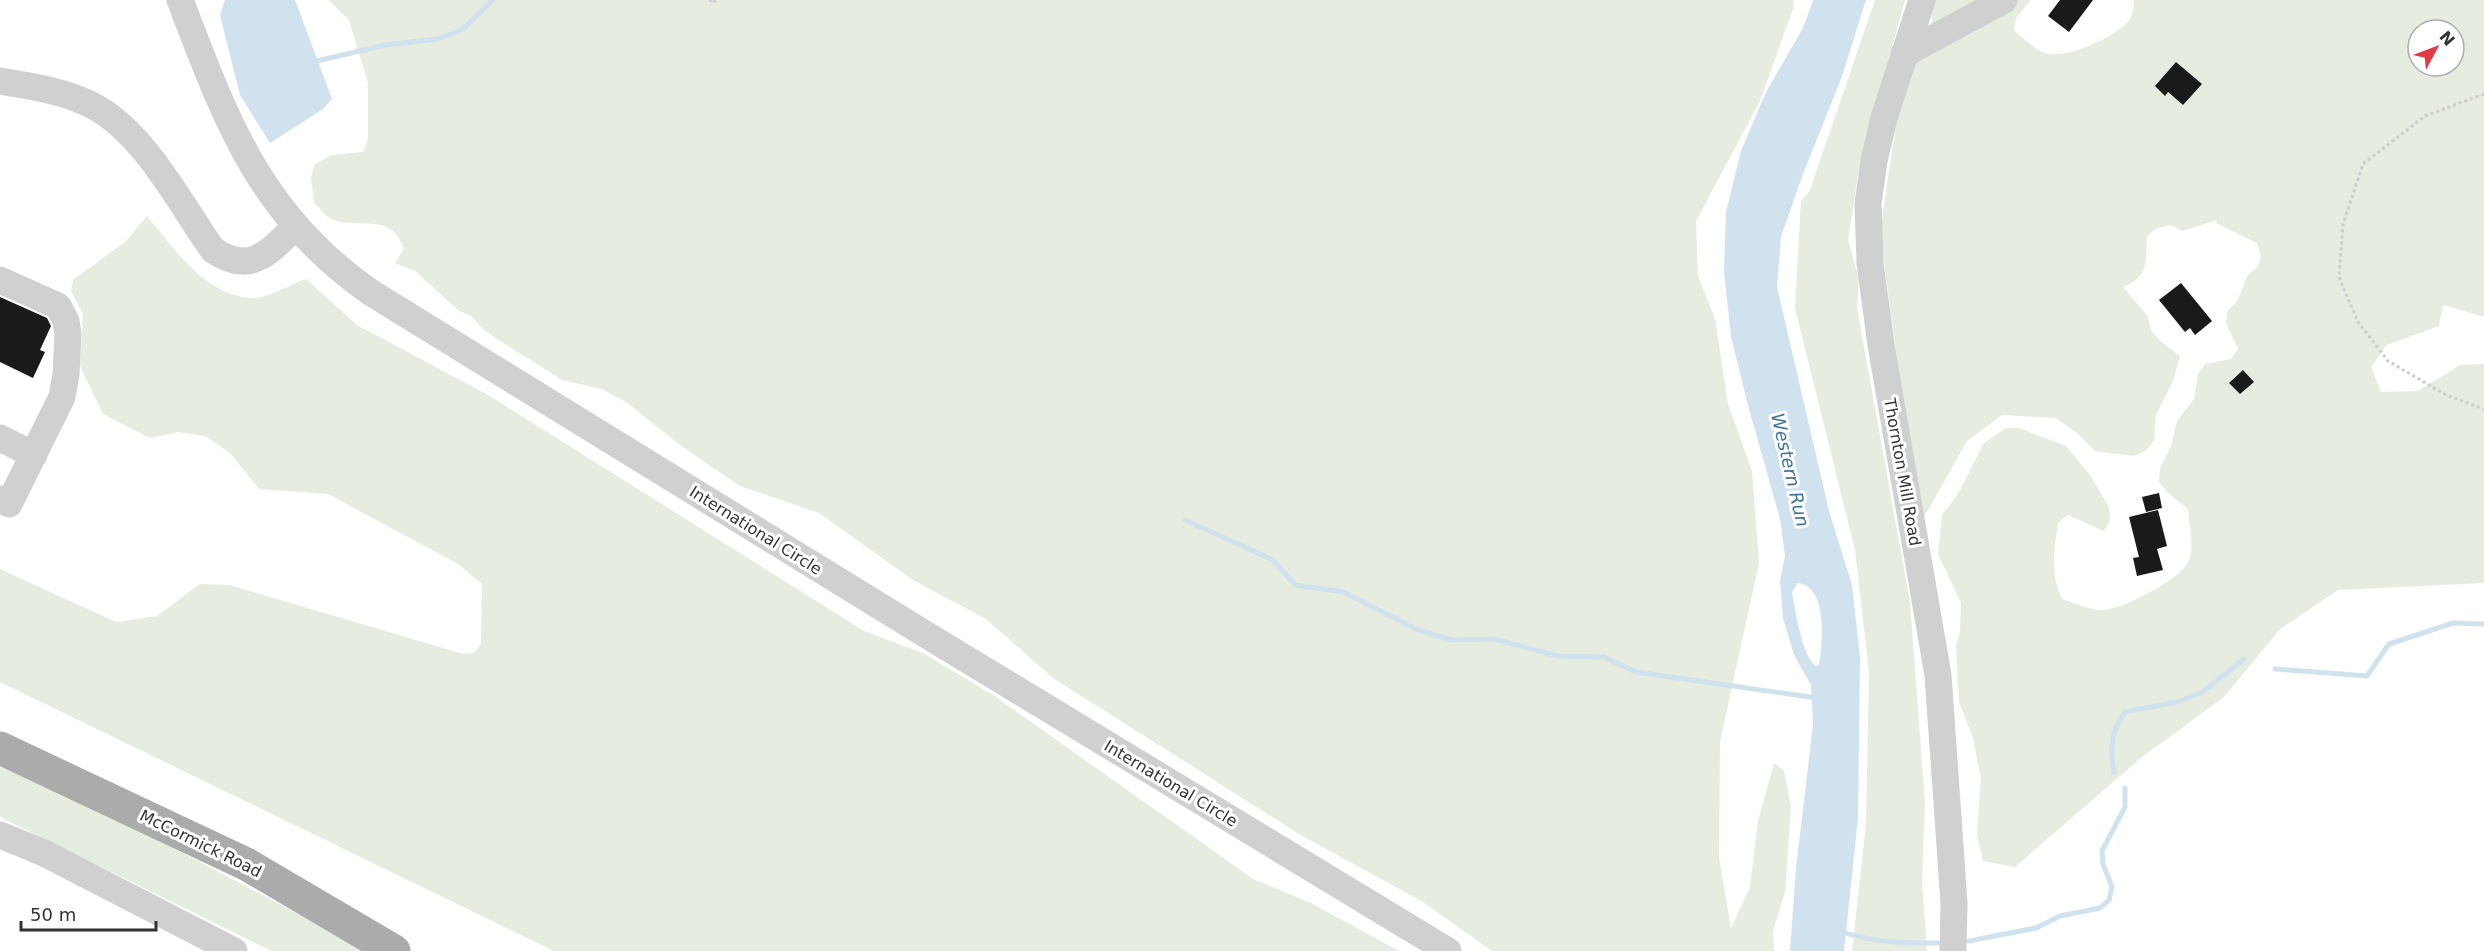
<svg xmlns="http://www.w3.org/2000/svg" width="2484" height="951" font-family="'DejaVu Sans',sans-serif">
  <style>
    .green { fill: #e6ecdf; fill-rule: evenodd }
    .water { fill: #cfe2ee; fill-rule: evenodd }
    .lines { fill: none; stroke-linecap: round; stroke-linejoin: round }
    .stream { stroke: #cfe2ee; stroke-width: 5 }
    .building { fill: #1a1a1a }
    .path { stroke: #cdcdcd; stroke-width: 3; stroke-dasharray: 3 3; stroke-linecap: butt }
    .minor { stroke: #d0d0d0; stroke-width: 27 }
    .major { stroke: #ababab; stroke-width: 33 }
    .labels { text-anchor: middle; stroke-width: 6; stroke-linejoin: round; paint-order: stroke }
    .street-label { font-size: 16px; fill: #333; stroke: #fff }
    .water-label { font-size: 18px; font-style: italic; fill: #3f7597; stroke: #fff }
  </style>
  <rect width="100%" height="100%" fill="#fff"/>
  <!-- green -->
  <path class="green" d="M328 0H1794L1793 9 1760 101 1696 221 1698 276 1715 319 1728 404 1752 471 1759 563 1720 742 1719 858 1731 928 1750 887 1758 821 1774 763 1784 771 1791 807 1785 892 1773 931 1774 951H1492L1423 902 1299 834 1053 678 986 619 913 580 819 513 740 486 680 445 626 402 602 389 562 380 485 331 471 316 458 310 415 271 395 263 404 249C391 210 359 231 331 219 325 216 319 207 314 203L311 177 315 164 332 155 363 152 368 139V83L349 20Z
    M1875 0H1905L1859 169 1848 240 1859 280 1857 308 1910 602 1925 804 1922 882 1927 951H1852L1866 824 1869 672 1855 550 1795 308 1801 201 1810 190Z
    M1934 0H1988L1933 32 1931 8Z
    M2017 0H2031L2016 18 2014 31C2023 37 2035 50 2045 53 2066 60 2114 37 2128 22 2133 17 2134 7 2134 0H2484V317L2443 305 2439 326 2387 345 2371 367 2381 392 2418 391 2460 365 2484 364V583L2338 590 2280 629 2224 697 2142 757 2015 867 1983 861 1977 835 1981 779 1973 738 1959 702 1956 646 1960 632 1961 603 1938 554 1942 515 1958 494 1984 443 2006 428H2019L2066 446 2090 475 2109 507 2110 520 2104 531 2068 515 2058 523C2054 549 2050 574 2062 599 2074 603 2089 610 2102 610 2121 610 2177 581 2187 564 2196 551 2189 524 2188 509L2167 492 2159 482 2160 469 2171 446 2177 421 2194 399 2198 374 2205 364 2231 359 2238 349 2226 323 2228 310 2237 301 2248 275 2258 266 2261 257 2257 243 2216 223 2217 220 2182 231 2171 225 2157 228 2147 236C2145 261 2150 276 2123 287L2148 317 2151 330 2160 341 2180 356 2173 381 2156 415 2154 440 2147 450 2134 456 2095 451 2077 433 2056 418 2002 415 1967 441 1919 526 1880 232 1900 96 1917 58ZM2418 30H2454V66H2418Z
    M147 216C176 250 205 297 254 298 267 298 293 284 306 279L357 325 488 395 864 631 923 653 993 695 1253 879 1311 903 1399 951H554L0 682V569L116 622 157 616 200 584 229 585 463 654 474 653 481 644 482 584 458 564 328 494 259 489 230 453 205 436 178 432 150 438 103 414 80 366 83 314 71 291 73 280 125 242Z
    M0 767 80 799 369 951H271L0 817Z"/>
  <!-- water -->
  <path class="water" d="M225 0H295L332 99 323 109 270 143 240 95 220 15Z
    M1813 0H1866L1841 79 1803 174 1781 237 1777 287 1829 511 1852 585 1860 657 1858 818 1844 951H1790L1796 868 1813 725 1811 685 1794 655 1783 618 1780 581 1785 556 1780 519 1749 409 1731 337 1724 271 1726 212 1741 151 1766 92 1803 28ZM1798 583C1829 587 1822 645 1819 665L1815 666C1801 652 1796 612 1792 592Z"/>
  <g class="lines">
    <!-- stream -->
    <path class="stream" d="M317 61 385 45 437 39 462 30 493 0
      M1185 520 1273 560 1295 585 1343 592 1418 630 1451 640 1494 639 1558 656 1604 657 1636 672 1817 698
      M2275 669 2367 676 2389 644 2453 623 2484 624
      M2114 772C2110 750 2111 731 2125 712L2177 702 2201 693 2244 659
      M1840 931C1872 943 1904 943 1938 943
      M1969 941 2036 928 2060 916 2100 908 2109 900 2112 887 2103 864 2102 851 2125 807V788"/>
  </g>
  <!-- building -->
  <path class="building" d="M2060 0H2093L2069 32 2048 16Z
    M2176 62 2202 84 2183 105 2168 92 2165 96 2155 86Z
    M2181 283 2212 321 2195 335 2190 328 2185 332 2159 300Z
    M0 297 47 318 51 326 40 350 45 352 33 378 0 362Z
    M2243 370 2254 382 2240 394 2229 383Z
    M2159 493 2162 508 2146 512 2142 497Z
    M2158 510 2167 546 2157 549 2163 570 2137 576 2133 558 2139 557 2129 517Z"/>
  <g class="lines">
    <!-- path -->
    <path class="path" d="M709 0 713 3 716 0
      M2484 94 2425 116 2363 164 2343 224 2339 277 2358 322 2388 361 2446 395 2484 409"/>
    <!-- minor -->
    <path class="minor" d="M180 0C226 120 259 214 370 292L925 634 1448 951
      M1922 0 1884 118 1874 161 1868 204 1870 263 1881 345 1938 675 1954 903 1953 951
      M1904 54 2004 0
      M0 81C32 86 69 92 97 108 146 136 181 205 213 250 251 276 269 252 296 226
      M0 280 58 306 66 321 68 334 66 374 62 397 9 504 0 499
      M0 438 34 455
      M0 835 44 853 234 951"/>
    <!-- major -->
    <path class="major" d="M0 748 246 864 394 951"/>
  </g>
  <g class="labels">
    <!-- street labels -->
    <g class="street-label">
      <text transform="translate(1903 472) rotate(80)" y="6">Thornton Mill Road</text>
      <text transform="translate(756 530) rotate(32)" y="6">International Circle</text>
      <text transform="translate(1171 783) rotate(31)" y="6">International Circle</text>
      <text transform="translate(201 843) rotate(26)" y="6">McCormick Road</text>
    </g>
    <!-- water labels -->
    <g class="water-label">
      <text transform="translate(1790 470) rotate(77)" y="6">Western Run</text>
    </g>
  </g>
  <!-- north arrow -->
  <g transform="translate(2436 48) rotate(49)"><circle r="28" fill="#ffffff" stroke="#adadad" stroke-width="1.5"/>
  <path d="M0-4.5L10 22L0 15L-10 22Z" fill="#e63946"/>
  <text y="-9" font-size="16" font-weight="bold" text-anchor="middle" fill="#333333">N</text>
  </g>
  <!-- scale -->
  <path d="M21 921v9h135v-9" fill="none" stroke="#333333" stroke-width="3"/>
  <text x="30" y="921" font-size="18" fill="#333333" stroke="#ffffff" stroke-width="4.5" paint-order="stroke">50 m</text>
</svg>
